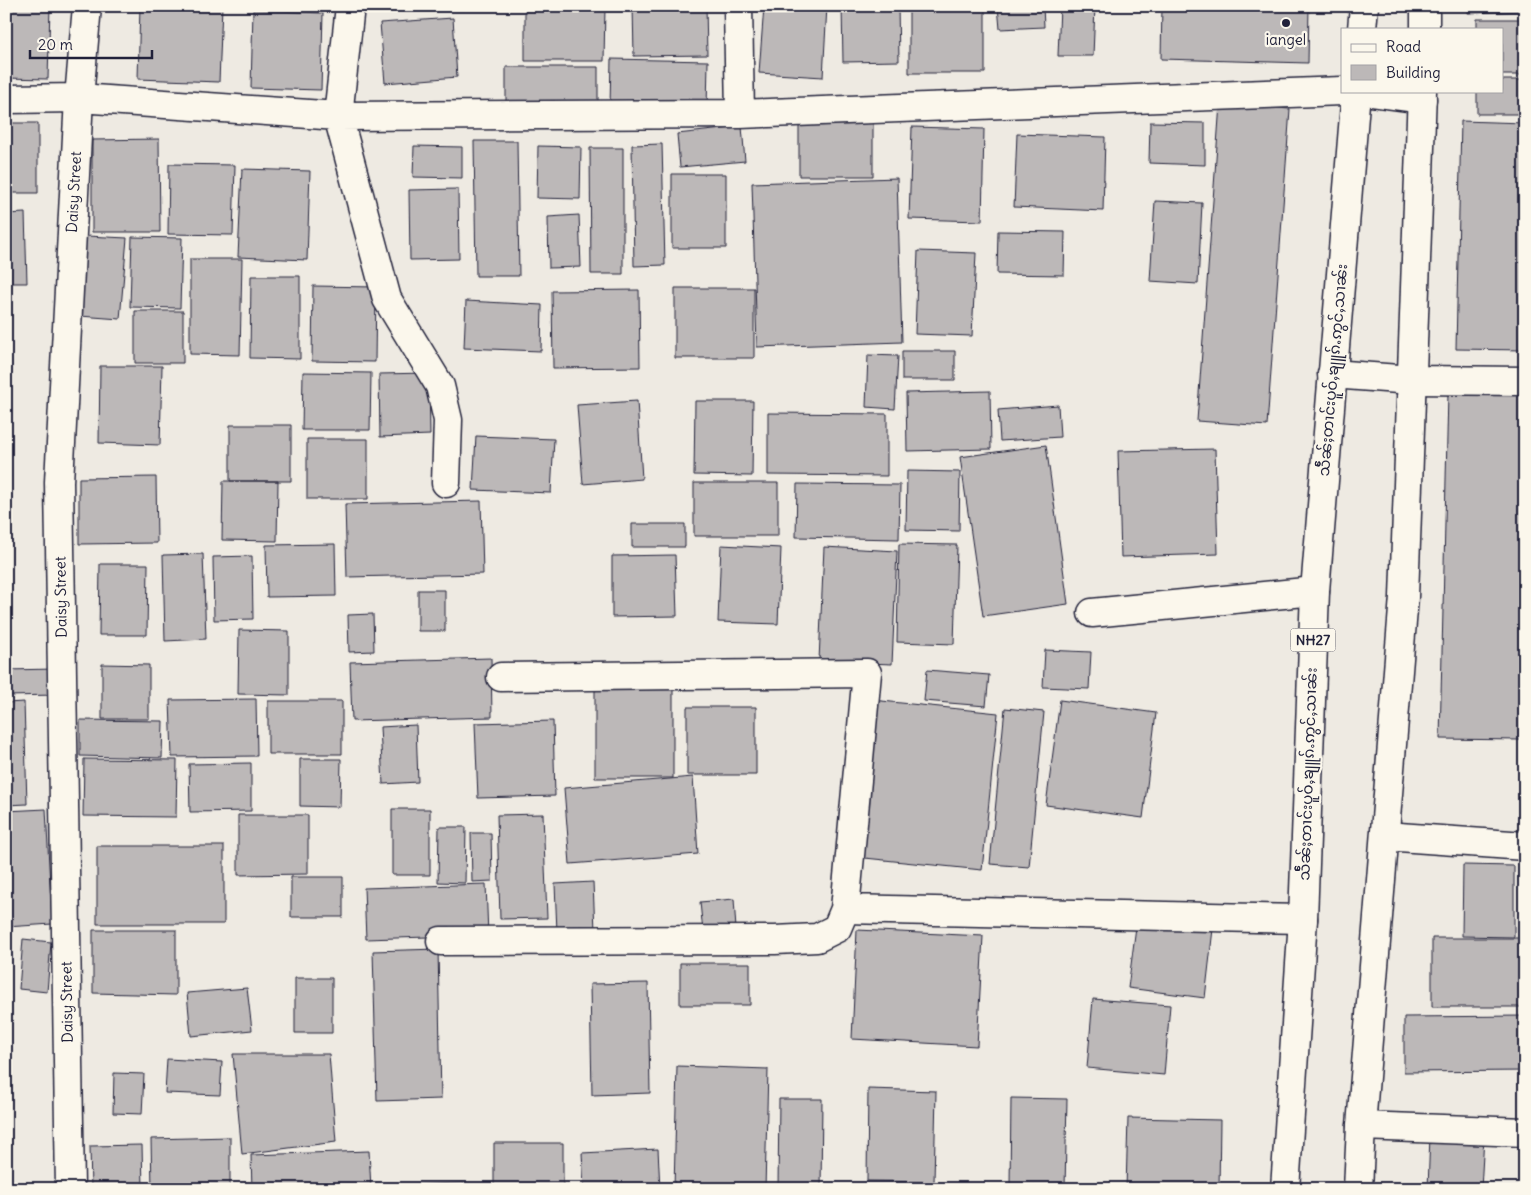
<svg xmlns="http://www.w3.org/2000/svg" width="1531" height="1195" font-family="Delius,'Noto Sans Myanmar',sans-serif">
  <style>
    .building { fill: #bcb8b8; stroke: #22223b }
    .lines { fill: none; stroke-linecap: round; stroke-linejoin: round }
    .minor-casing { stroke: #22223b; stroke-width: 31 }
    .highway-casing { stroke: #22223b; stroke-width: 31 }
    .minor { stroke: #fbf7ec; stroke-width: 28 }
    .highway { stroke: #fbf7ec; stroke-width: 28 }
    .poi-dot { fill: #22223b; stroke: #fbf7ec; stroke-width: 2 }
    .labels { text-anchor: middle; stroke-width: 4.5; stroke-linejoin: round; paint-order: stroke }
    .shield { fill: #fbf7ec; stroke: #636270; stroke-width: 1 }
    .shield-label { font-size: 14px; font-weight: bold; fill: #22223b }
    .poi-label { font-size: 15px; fill: #22223b; stroke: #fbf7ec }
    .street-label { font-size: 15px; fill: #22223b; stroke: #fbf7ec }
  </style>
  <rect width="100%" height="100%" fill="#eeeae2"/>
  <filter id="ink" filterUnits="userSpaceOnUse"><feTurbulence type="fractalNoise" baseFrequency=".02" numOctaves="2"/><feDisplacementMap in="SourceGraphic" scale="10" xChannelSelector="R" yChannelSelector="G"/><feConvolveMatrix kernelMatrix="1 2 1 2 8 2 1 2 1" color-interpolation-filters="sRGB"/></filter>
  <g filter="url(#ink)">
    <!-- building -->
    <path class="building" d="M6 6H50L48 79 6 78Z
      M140 6H222L219 82 138 79Z
      M387 6H465V10Z
      M525 6H605L604 61H525Z
      M633 6H706L707 55 634 56Z
      M764 6H827L823 77 759 73Z
      M842 6H898L899 61 843 62Z
      M909 6H985V73H909Z
      M998 6H1043L1044 27 1000 29Z
      M1060 6H1095L1093 56H1058Z
      M1162 6H1309L1308 63 1161 59Z
      M1468 6H1525V11L1468 13Z
      M253 10 323 13 321 90 251 88Z
      M453 18 457 77 385 83 380 23Z
      M1477 19H1525V75H1502V29H1477Z
      M611 59 708 61 707 109 610 107Z
      M506 67H598V103H506Z
      M1502 80H1525V114H1477V91H1502Z
      M1220 104 1290 109 1267 426 1197 421Z
      M799 121H873V176H799Z
      M1461 121 1525 123V350L1456 349Z
      M1150 122 1205 123V165L1149 163Z
      M6 123H38V193H6Z
      M742 127 745 161 680 167 677 134Z
      M912 127 984 129 982 221 909 219Z
      M1017 134 1105 137 1103 211 1014 207Z
      M159 139 160 232H92V140Z
      M474 141H517L519 276H476Z
      M662 144 665 265 634 266 632 145Z
      M414 146 462 147V178L413 177Z
      M538 146 581 147 580 199 537 198Z
      M590 148H623V274H591Z
      M169 164 235 165 233 235 168 234Z
      M242 169 310 171 307 260 238 257Z
      M672 174H726V248H672Z
      M897 178 902 342 757 347 752 183Z
      M458 189 459 259 410 260 409 190Z
      M1155 201 1202 203 1198 284 1150 281Z
      M25 213 27 283H6V214Z
      M579 215 581 267 549 268 548 217Z
      M998 231 1065 232 1064 275 997 274Z
      M86 236 127 238 120 319 80 316Z
      M132 237 182 238 180 308 130 307Z
      M918 251 976 253 972 336 915 334Z
      M190 259H242L240 355 190 354Z
      M251 276H300V359L250 358Z
      M313 286 376 287 375 362 312 361Z
      M675 288H754V358H675Z
      M639 290 640 367 553 368 552 291Z
      M466 301 542 305 541 351 464 348Z
      M135 311H183V363H135Z
      M6 325H8L6 365Z
      M902 351H955V380H902Z
      M868 355 898 356 895 409 866 407Z
      M100 366H162L160 445 99 443Z
      M303 372 371 373 370 430H302Z
      M429 373 430 435 380 437 379 374Z
      M990 391 991 449 907 451 906 393Z
      M1448 393 1525 395 1521 740 1440 739Z
      M637 401 642 479 583 484 577 405Z
      M695 401H753L752 476 694 475Z
      M1058 405 1060 437 1000 441 998 410Z
      M6 407H8L10 478H6Z
      M768 413 887 414V476L768 475Z
      M230 425H291V481H230Z
      M476 436 554 439 551 493 473 490Z
      M307 439H368V499H307Z
      M1046 445 1068 604 983 616 960 457Z
      M1215 449 1218 554 1121 557 1118 451Z
      M907 471 960 472 959 531 906 530Z
      M156 477 157 543 79 544V478Z
      M223 481H278L277 541 222 540Z
      M694 483H778V536H694Z
      M797 484 900 485 899 539 796 537Z
      M481 501 483 574 347 577 345 504Z
      M632 524H685V547H632Z
      M335 544 336 596 267 597 266 545Z
      M899 544 957 545 954 644 897 642Z
      M721 545 781 548 778 624 718 622Z
      M824 547 897 551 892 664 819 661Z
      M203 554 206 639 165 641 163 555Z
      M675 555 677 616 612 617V556Z
      M252 556 253 619 214 620 213 557Z
      M100 564H148L147 635H99Z
      M418 590H445V631H418Z
      M373 614 374 651 349 652 348 615Z
      M239 630 289 631V695L238 694Z
      M1045 650 1091 652 1089 689 1043 687Z
      M491 658 492 717 352 721 350 662Z
      M102 664 149 665V719H102Z
      M56 669 57 695 6 696V670Z
      M927 670 989 675 986 706 924 701Z
      M595 687H673V778H595Z
      M256 699 257 756 172 757 170 700Z
      M872 700 998 713 982 870 855 857Z
      M1060 700 1156 713 1143 818 1046 805Z
      M268 701H342V754H268Z
      M24 702 27 804 6 805V703Z
      M687 707H756V775H687Z
      M1005 708 1044 712 1029 867 990 864Z
      M80 720 163 721 162 758 80 756Z
      M553 721 555 796 478 798 475 723Z
      M416 725 418 782 383 784 380 727Z
      M84 759 177 760 176 817 83 816Z
      M300 759H341L340 807 300 806Z
      M251 763V811L190 812 189 764Z
      M693 777 698 854 570 864 564 788Z
      M46 809 52 924 6 927V811Z
      M392 809H430V875H392Z
      M543 814 547 918 500 919 497 815Z
      M238 815H308V874L238 875Z
      M439 827H466L465 883 438 882Z
      M471 833H491L492 881 472 882Z
      M97 846H224V924H97Z
      M1463 865 1514 866V937L1462 936Z
      M291 877H343V917H291Z
      M593 882 595 931 557 932 555 884Z
      M486 884 488 935 366 939 364 888Z
      M734 899 736 929 703 932 700 902Z
      M1137 919 1213 929 1205 998 1128 988Z
      M93 930H176V995L93 993Z
      M857 930 983 936 977 1046 852 1039Z
      M1432 938H1525V1007H1432Z
      M23 939 51 942 47 992 19 989Z
      M438 949 441 1099 377 1101 373 951Z
      M680 963H750V1005H680Z
      M295 978H332V1033H295Z
      M648 983 650 1093 592 1095 590 984Z
      M247 988 252 1030 191 1036 187 993Z
      M1093 999 1170 1005 1164 1075 1087 1068Z
      M1525 1016V1071L1404 1072V1017Z
      M233 1054H329L336 1142 242 1154Z
      M167 1059 222 1062 220 1095 165 1093Z
      M677 1066 768 1069 765 1189H674Z
      M114 1073 144 1074 142 1114 113 1113Z
      M868 1089 936 1091 934 1182 867 1181Z
      M1011 1098 1067 1099 1065 1187 1010 1186Z
      M779 1099H822L821 1189H778Z
      M1128 1118 1220 1120 1219 1189H1126Z
      M1430 1135 1484 1137 1481 1189H1428Z
      M230 1137V1189H152L151 1139Z
      M494 1143H563V1189H494Z
      M142 1145 143 1189H91L90 1146Z
      M658 1149 660 1189H584L582 1153Z
      M369 1151 371 1189H252L251 1155Z
      M464 1183V1189H386V1185Z"/>
    <g class="lines">
      <defs>
        <path id="minor" d="M350 6 338 116 387 299 440 386 448 420 446 483
          M738 6 740 114
          M1363 91 1422 99
          M6 99 79 98 338 116 740 114 1342 91
          M1332 374 1412 380 1525 381
          M1092 613 1315 591
          M501 677 867 673 845 909 1303 919
          M1385 836 1525 846
          M441 941 775 940 817 938 837 928 845 909
          M1361 1126 1525 1132
          M70 1189 59 482 79 98 87 6"/>
        <path id="highway" d="M1362 29 1364 6
          M1425 29V6
          M1285 1189 1303 919 1315 591 1356 91
          M1358 1189 1361 1126 1404 597 1422 91"/>
      </defs>
      <!-- minor casing -->
      <use href="#minor" class="minor-casing"/>
      <!-- highway casing -->
      <use href="#highway" class="highway-casing"/>
      <!-- minor -->
      <use href="#minor" class="minor"/>
      <!-- highway -->
      <use href="#highway" class="highway"/>
    </g>
  </g>
  <!-- markers -->
  <circle class="poi-dot" cx="1286" cy="23" r="5"/>
  <g class="labels">
    <!-- shield labels -->
    <rect class="shield" x="1290.5" y="628.5" width="45" height="23" rx="4"/>
    <g class="shield-label">
      <text x="1313" y="645">NH27</text>
    </g>
    <!-- poi labels -->
    <g class="poi-label">
      <text x="1286" y="45">iangel</text>
    </g>
    <!-- street labels -->
    <g class="street-label">
      <text transform="translate(74 192) rotate(-87)" y="5">Daisy Street</text>
      <text transform="translate(1333 370) rotate(-85)" y="5">သဵႅၼ်ႈတၢင်းပူဝ်ႇၶျူၵ်ႉဢွင်ႇသၢၼ်း</text>
      <text transform="translate(61 597) rotate(-91)" y="5">Daisy Street</text>
      <text transform="translate(1308 774) rotate(-88)" y="5">သဵႅၼ်ႈတၢင်းပူဝ်ႇၶျူၵ်ႉဢွင်ႇသၢၼ်း</text>
      <text transform="translate(67 1002) rotate(-91)" y="5">Daisy Street</text>
    </g>
  </g>
  <!-- margin -->
  <rect width="1531" height="1195" fill="none" stroke="#fbf7ec" stroke-width="25"/>
  <rect x="12" y="12" width="1506" height="1170" fill="none" stroke="#22223b" stroke-width="2" filter="url(#ink)"/>
  <!-- legend -->
  <rect x="1341" y="28" width="162" height="65" fill="#fbf7ec" stroke="#a4a2a5"/>
  <rect x="1351" y="44" width="25" height="8" fill="#fbf7ec" stroke="#a4a2a5"/>
  <text x="1386" y="52" font-size="15" fill="#22223b">Road</text>
  <rect x="1351" y="65" width="25" height="15" fill="#bcb8b8" stroke="#a4a2a5"/>
  <text x="1386" y="78" font-size="15" fill="#22223b">Building</text>
  <!-- scale -->
  <path d="M30 50v8h122v-8" fill="none" stroke="#22223b" stroke-width="2.5"/>
  <text x="38" y="50" font-size="15" fill="#22223b" stroke="#fbf7ec" stroke-width="4" paint-order="stroke">20 m</text>
</svg>
